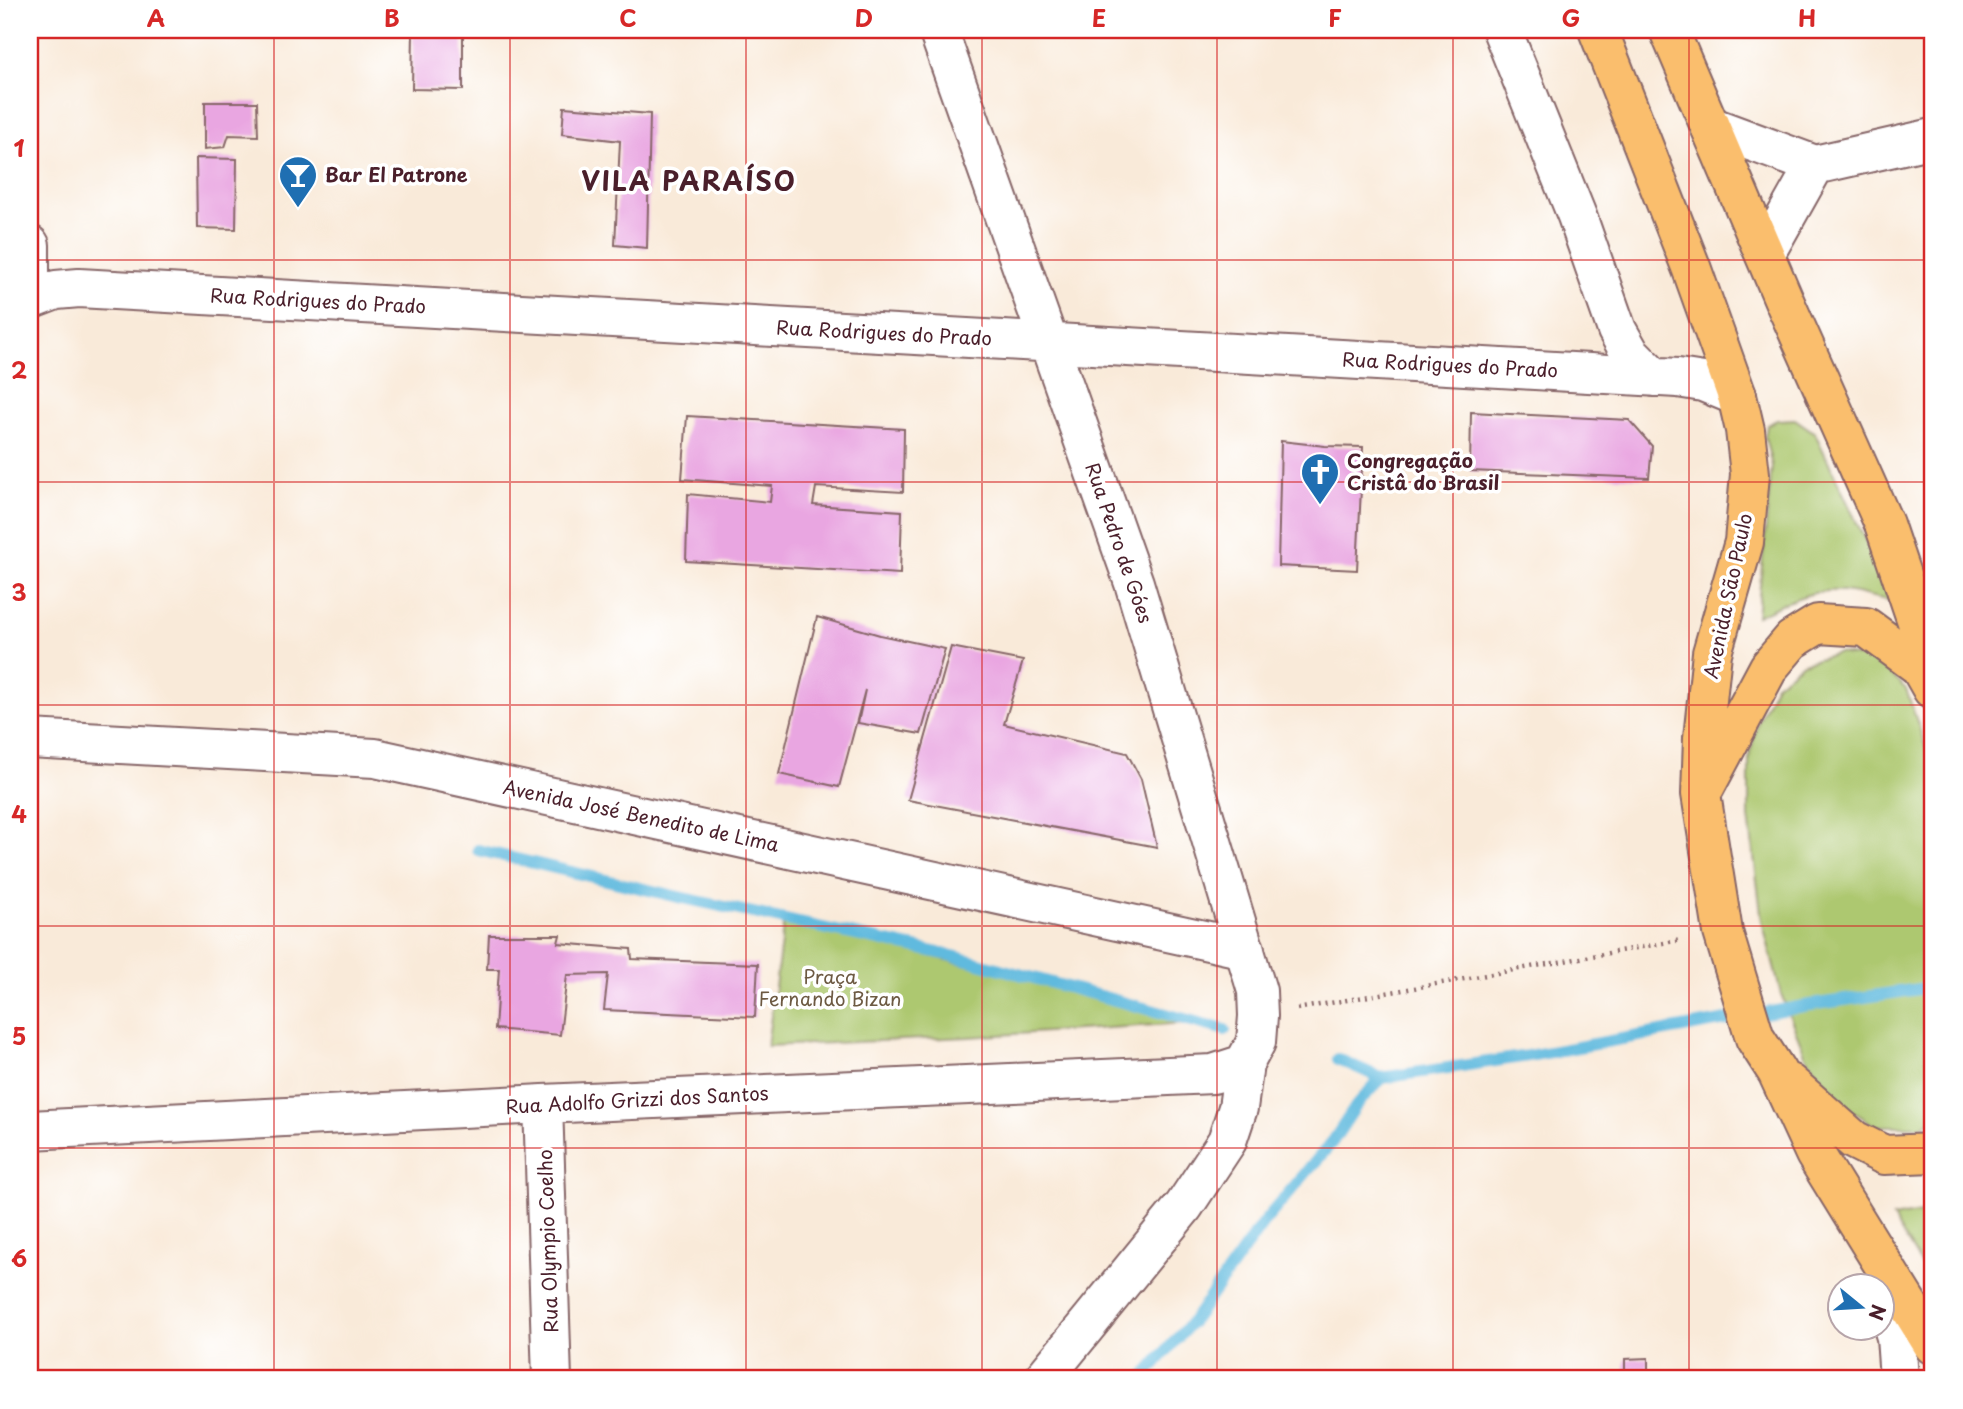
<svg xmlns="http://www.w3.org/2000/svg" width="1963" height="1409" font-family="'Playpen Sans',sans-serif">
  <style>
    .green { fill: #adc86f; stroke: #7c744d; stroke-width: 2 }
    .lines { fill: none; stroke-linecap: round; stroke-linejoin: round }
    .stream { stroke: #60bade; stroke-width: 12 }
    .building { fill: #e9a6e1 }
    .minor-casing { stroke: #876668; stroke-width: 42 }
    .primary-casing { stroke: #876668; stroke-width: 42 }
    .path { stroke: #876668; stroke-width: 4.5; stroke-dasharray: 2 5; stroke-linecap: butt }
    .minor { stroke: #fff; stroke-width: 38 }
    .primary { stroke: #fabe6d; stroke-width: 38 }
    .grid { fill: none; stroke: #d62828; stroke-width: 2; stroke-opacity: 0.55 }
    .labels { text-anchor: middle; stroke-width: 7; stroke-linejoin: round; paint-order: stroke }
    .poi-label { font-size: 19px; font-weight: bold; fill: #4a1f2b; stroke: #fff; text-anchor: start }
    .street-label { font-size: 19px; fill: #4a1f2b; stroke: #fff }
    .park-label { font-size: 19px; fill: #6d5a43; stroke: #fff }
    .district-label { font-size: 26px; font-weight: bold; letter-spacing: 2px; fill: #4a1f2b; stroke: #fff }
    .neatline { fill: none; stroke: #d62828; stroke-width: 2.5 }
    .grid-label { font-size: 23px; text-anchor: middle; font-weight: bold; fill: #d62828 }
  </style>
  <rect width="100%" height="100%" fill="#fff"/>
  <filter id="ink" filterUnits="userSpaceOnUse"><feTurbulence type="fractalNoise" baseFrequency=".0143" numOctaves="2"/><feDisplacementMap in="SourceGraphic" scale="14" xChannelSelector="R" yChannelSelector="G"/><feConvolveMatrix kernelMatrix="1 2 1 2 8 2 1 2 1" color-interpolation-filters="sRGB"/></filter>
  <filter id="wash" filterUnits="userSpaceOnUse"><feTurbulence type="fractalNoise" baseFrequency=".00686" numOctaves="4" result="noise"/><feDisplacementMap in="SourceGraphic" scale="28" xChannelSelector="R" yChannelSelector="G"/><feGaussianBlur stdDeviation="1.57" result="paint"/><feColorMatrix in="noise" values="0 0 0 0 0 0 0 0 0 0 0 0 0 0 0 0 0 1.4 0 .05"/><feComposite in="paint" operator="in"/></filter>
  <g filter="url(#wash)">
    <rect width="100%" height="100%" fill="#f9ead9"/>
    <!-- green -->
    <path class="green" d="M1795 419 1815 433 1893 600C1878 600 1865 594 1850 592 1816 586 1787 602 1757 616L1772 466 1765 437 1767 425 1777 420Z
      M1839 653 1876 661 1906 689 1933 769V1119L1921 1126H1875L1837 1100 1805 1054 1781 994 1762 921 1749 817V758L1758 722 1776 684 1803 663Z
      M784 920 1201 1022 969 1037 767 1046Z
      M1933 1211V1284L1893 1218Z"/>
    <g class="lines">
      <!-- stream -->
      <path class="stream" d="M478 850 683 898 953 956 1225 1030
        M1338 1059 1381 1078
        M1142 1379 1195 1318 1263 1223 1333 1141 1356 1106 1381 1078 1528 1056 1804 1006 1933 987"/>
    </g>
    <g id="blocks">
      <!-- building -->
      <path class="building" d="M413 30H463V90L412 89Z
        M205 102H257L258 136 229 135 225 147 205 149Z
        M564 107 650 114 647 248 615 245 620 141 562 134Z
        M196 158 237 159 236 229 197 228Z
        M1471 412 1629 420 1652 446 1649 478 1470 471Z
        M687 416 904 429 903 492 816 487 813 505 902 511 900 574 686 561 688 494 770 502 772 486 682 479Z
        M1281 441 1325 446 1363 447 1357 570 1278 566Z
        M817 617 880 635 945 649 921 734 858 723 865 690 839 787 779 774Z
        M951 647 1023 661 1004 724 1127 753 1141 779 1157 847 908 800Z
        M489 935H560L558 943 631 949 632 959 758 964 755 1017 604 1010 608 974 567 975 560 1035 495 1029 499 969H487Z
        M1648 1358V1375L1662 1372 1663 1379H1625V1359Z"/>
    </g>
  </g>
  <g filter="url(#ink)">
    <use href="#blocks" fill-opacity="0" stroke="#876668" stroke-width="2"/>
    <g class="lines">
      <defs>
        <path id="minor" d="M938 30 1134 583 1257 991 1258 1016 1256 1042 1244 1064 1238 1108 1227 1141 1184 1206 1043 1379
          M1502 30 1577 216 1617 330 1630 353 1654 377
          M1710 126 1815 165 1765 254
          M1815 165 1933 138
          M30 245V279
          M30 300 56 290 79 288 1678 378 1703 382 1737 396
          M30 739 375 758 1245 949
          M543 1104 552 1379
          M30 1130 543 1104 1213 1074 1244 1064
          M1882 1292 1896 1337 1899 1379"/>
        <path id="primary" d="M1598 30 1691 267 1737 396 1745 430 1750 474 1744 542 1712 653 1703 738 1701 794 1723 932 1755 1038 1777 1072 1815 1154 1933 1345
          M1669 30 1786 305 1884 524 1933 669
          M1705 787 1769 667 1792 640 1818 624 1866 627 1919 666 1932 689
          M1789 1083 1854 1140 1884 1155 1933 1153"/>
      </defs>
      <!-- minor casing -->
      <use href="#minor" class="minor-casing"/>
      <!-- primary casing -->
      <use href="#primary" class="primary-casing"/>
      <!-- path -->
      <path class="path" d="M1297 1009 1681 940"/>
      <!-- minor -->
      <use href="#minor" class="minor"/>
      <!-- primary -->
      <use href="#primary" class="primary"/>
    </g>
  </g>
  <!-- grid -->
  <path class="grid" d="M274 30V1379M510 30V1379M746 30V1379M982 30V1379M1217 30V1379M1453 30V1379M1689 30V1379M30 260H1933M30 482H1933M30 705H1933M30 926H1933M30 1148H1933"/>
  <!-- icons -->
  <defs>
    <symbol id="bar-pin" viewBox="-11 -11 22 30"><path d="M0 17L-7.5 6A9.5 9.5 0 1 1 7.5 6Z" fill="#1f6fb2" stroke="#fff"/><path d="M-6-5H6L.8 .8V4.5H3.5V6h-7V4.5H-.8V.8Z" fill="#fff"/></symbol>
    <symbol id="church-pin" viewBox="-11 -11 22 30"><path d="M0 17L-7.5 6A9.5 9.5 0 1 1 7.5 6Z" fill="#1f6fb2" stroke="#fff"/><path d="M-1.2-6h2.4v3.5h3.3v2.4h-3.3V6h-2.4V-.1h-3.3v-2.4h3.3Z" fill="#fff"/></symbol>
  </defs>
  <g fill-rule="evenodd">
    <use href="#bar-pin" x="276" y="153" width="44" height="60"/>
    <use href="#church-pin" x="1298" y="450" width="44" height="60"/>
  </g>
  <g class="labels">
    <!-- poi labels -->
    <g class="poi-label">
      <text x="325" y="182">Bar El Patrone</text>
      <text x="1347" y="468">Congregação<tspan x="1347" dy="22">Cristâ do Brasil</tspan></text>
    </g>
    <!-- street labels -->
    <g class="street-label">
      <text transform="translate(318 301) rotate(3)" y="7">Rua Rodrigues do Prado</text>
      <text transform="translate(884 333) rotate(3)" y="7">Rua Rodrigues do Prado</text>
      <text transform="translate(1450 365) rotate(3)" y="7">Rua Rodrigues do Prado</text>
      <text transform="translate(1119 543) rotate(71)" y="7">Rua Pedro de Góes</text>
      <text transform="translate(1728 596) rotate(-78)" y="7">Avenida São Paulo</text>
      <text transform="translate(641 816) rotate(12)" y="7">Avenida José Benedito de Lima</text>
      <text transform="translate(637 1100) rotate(-3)" y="7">Rua Adolfo Grizzi dos Santos</text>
      <text transform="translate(548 1241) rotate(-92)" y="7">Rua Olympio Coelho</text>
    </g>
    <!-- park labels -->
    <g class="park-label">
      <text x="830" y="984">Praça<tspan x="830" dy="22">Fernando Bizan</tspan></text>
    </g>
    <!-- district labels -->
    <g class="district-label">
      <text x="689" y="191">VILA PARAÍSO</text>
    </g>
  </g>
  <!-- margin -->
  <rect width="1963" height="1409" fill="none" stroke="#fff" stroke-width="77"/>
  <!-- north arrow -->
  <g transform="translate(1861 1307) rotate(108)"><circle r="33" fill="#ffffff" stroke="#b7a5aa" stroke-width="2"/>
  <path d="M0-5L12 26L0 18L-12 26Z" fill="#1f6fb2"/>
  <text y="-10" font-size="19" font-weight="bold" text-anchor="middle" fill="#4a1f2b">N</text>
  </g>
  <rect x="38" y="38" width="1886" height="1332" class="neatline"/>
  <g class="grid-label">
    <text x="156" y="27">A</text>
    <text x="392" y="27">B</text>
    <text x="628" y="27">C</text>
    <text x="864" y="27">D</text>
    <text x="1099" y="27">E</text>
    <text x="1335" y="27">F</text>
    <text x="1571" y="27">G</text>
    <text x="1807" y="27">H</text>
    <text x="19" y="157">1</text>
    <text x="19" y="379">2</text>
    <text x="19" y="601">3</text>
    <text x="19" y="823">4</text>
    <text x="19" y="1045">5</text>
    <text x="19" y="1267">6</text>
  </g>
</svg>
